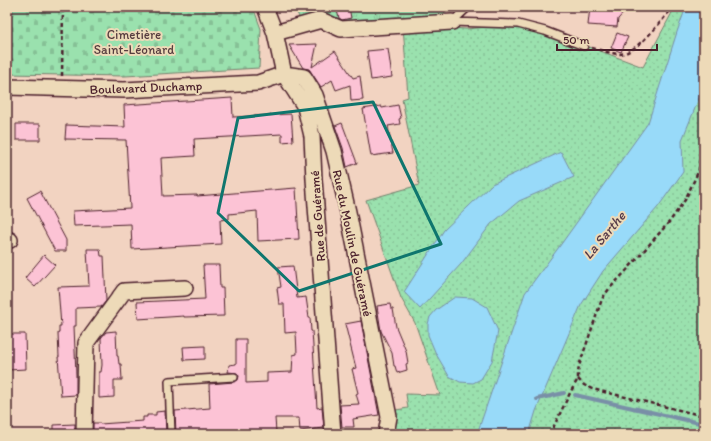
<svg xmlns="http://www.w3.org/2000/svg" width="711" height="441" font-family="Itim,sans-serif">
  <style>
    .grass { fill: url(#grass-dots); stroke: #72806c }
    .cemetery { fill: url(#cemetery-stones); stroke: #72806c }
    .park { fill: url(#park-tufts); stroke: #72806c }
    .water { fill: #98daf9; stroke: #798fa7 }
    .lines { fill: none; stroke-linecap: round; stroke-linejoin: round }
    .stream { stroke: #798fa7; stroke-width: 4 }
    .building { fill: #fcc3d5; stroke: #4a1f2b }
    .service-casing { stroke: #4a1f2b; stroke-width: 10 }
    .minor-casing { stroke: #4a1f2b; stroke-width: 18 }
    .path { stroke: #4a1f2b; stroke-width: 2.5; stroke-dasharray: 4 3; stroke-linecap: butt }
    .service { stroke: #eddab8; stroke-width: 7 }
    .minor { stroke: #eddab8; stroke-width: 15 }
    .marked { fill: none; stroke: #0f766e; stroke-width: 3; stroke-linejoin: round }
    .labels { text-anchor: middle; stroke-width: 4; stroke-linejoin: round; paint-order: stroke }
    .park-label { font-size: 13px; fill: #563c3f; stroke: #eddab8 }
    .street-label { font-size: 13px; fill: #4a1f2b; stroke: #eddab8 }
    .water-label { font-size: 14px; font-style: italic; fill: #563b4a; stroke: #eddab8 }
  </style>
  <defs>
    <pattern id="grass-dots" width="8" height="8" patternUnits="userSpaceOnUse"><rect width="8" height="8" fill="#9ae1ae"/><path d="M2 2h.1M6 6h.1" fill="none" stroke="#86c196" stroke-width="1.8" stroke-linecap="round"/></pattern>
    <pattern id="cemetery-stones" width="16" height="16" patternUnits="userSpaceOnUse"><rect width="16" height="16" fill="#9ae1ae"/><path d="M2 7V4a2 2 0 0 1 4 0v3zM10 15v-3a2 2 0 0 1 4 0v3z" fill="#86c196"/></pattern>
    <pattern id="park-tufts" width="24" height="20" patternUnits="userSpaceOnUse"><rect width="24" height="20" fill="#9ae1ae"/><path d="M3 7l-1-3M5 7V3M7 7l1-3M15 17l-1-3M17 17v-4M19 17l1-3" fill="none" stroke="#86c196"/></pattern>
  </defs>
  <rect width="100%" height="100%" fill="#f2d3c1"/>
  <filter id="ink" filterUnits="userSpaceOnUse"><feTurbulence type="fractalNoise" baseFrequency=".025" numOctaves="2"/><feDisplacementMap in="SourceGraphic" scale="8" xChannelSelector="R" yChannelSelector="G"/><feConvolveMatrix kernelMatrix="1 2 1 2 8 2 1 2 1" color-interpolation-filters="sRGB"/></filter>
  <g filter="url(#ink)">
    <!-- grass -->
    <path class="grass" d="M675 7H704V434H391L396 410 408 408 406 394 440 395 415 323 401 298 366 200 419 185 402 99 408 97 403 25 466 29 518 24 547 31 643 67Z"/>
    <!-- cemetery -->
    <path class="cemetery" d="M7 7H253L261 29 259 68 125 76 7 74Z"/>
    <!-- park -->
    <path class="park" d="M295 7H451L442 15 302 25Z"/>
    <!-- water -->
    <path class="water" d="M686 7H704V86L682 140 683 172 658 207 603 271 581 305 536 411 529 434H477L525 293 559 247 648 123 677 32Z
      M561 152 574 177 519 201 491 224 461 264 420 309 404 292 444 230 492 184Z
      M455 297 472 298 487 307 498 331 492 361 481 379 473 383 460 382 449 376 436 354 428 335V324L430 317 436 310Z"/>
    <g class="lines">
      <!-- stream -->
      <path class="stream" d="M575 395 704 424
        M537 399 564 393"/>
    </g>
    <!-- building -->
    <path class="building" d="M336 7H349L351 18 342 20 339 18Z
      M590 7H629L618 19 617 27 588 25Z
      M617 33 628 37 621 52 611 48Z
      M317 44 312 67 335 51 353 78 360 76 363 100 351 101 350 85 336 90 332 80 321 87 309 69 303 68 289 45Z
      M388 49 392 77 371 80 367 51Z
      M232 98 233 117 291 114 293 141 282 142V134L194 139 195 156 161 158 163 196 197 195V196L296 188 299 239 258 241 257 211 229 214V219L220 220 221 244 132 249 131 224 74 226 73 211 130 208 126 140 65 139 66 125 125 127 124 105Z
      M398 105 401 118 399 119 400 124 388 126 393 153 371 156 363 109 381 106 382 108Z
      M342 123 357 163 347 167 343 148 335 126Z
      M16 124H40V140H16Z
      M40 191 66 240V251H55L27 198Z
      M87 249H100L101 256H104L106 301 101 307 76 308V326H74L76 375V395L61 396 58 357H59L58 333H59V326H61L58 287 89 286Z
      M44 255 55 265 35 287 25 278Z
      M203 265H219L220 288H223L224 316 184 317V316L138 319 137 302 205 299Z
      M293 266 297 298 306 297 309 318H310L311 331H312L317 408 322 407 324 428 300 431 299 418H275L276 432 244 434H176L175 411 210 408 209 384 234 382 238 380 239 376 237 373 228 372 229 365 236 364V339H246V383L267 382V373L292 372 293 355 297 354 296 332 285 333 284 304H279L277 288 281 287 278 267Z
      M390 304 391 309H393L396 327 406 351 408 363 406 364 407 370 397 373 395 366H394L392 353 381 331 377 306Z
      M361 321 379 415 353 419 354 427H342L340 405 359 404 356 394 358 393 352 369 356 368 345 324Z
      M116 331 117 356H118L119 364H121L122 380H114V397L99 398V372H101L102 365 101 338 106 332Z
      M9 334H25L26 369 8 370 7 343H10Z
      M205 346V359L184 360 183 347Z
      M165 411 166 434H93V423H100V424L143 421V417H147V415H156V412Z
      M75 424V434H54V425Z"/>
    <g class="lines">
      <defs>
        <path id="service" d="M318 7 321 20
          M452 22 518 24 545 31 584 46
          M452 22 468 7
          M171 434 169 381 234 377"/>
        <path id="minor" d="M265 7 275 33 284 74 305 107 312 136 314 179 333 434
          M275 33 321 20 341 29 452 22
          M7 87 124 90 258 83 284 74 304 77 315 95 334 151 348 212 389 417 386 434
          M7 239 10 240
          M84 434 86 343 124 291 185 288"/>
      </defs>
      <!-- service casing -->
      <use href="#service" class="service-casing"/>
      <!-- minor casing -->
      <use href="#minor" class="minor-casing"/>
      <!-- path -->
      <path class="path" d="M592 48C600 50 613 54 620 54 636 54 663 19 673 7
        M62 76 63 7
        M578 379 584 385 592 389 704 416
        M549 434 552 430 571 391 578 379V372L580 363 602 299 609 289 627 270 670 221 685 200 699 170 701 143 704 132"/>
      <!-- service -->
      <use href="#service" class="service"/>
      <!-- minor -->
      <use href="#minor" class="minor"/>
    </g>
  </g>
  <!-- marked area -->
  <path class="marked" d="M373 102 441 244 299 291 218 213 238 118Z"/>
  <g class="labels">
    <!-- park labels -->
    <g class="park-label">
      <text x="134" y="39">Cimetière<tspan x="134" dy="15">Saint-Léonard</tspan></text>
    </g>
    <!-- street labels -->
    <g class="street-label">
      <text transform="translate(146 87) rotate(-2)" y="5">Boulevard Duchamp</text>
      <text transform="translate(317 216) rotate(-94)" y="5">Rue de Guéramé</text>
      <text transform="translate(353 243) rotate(78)" y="5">Rue du Moulin de Guéramé</text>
    </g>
    <!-- water labels -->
    <g class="water-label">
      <text transform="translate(604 235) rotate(-50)" y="5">La Sarthe</text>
    </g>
  </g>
  <!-- margin -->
  <rect width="711" height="441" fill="none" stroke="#eddab8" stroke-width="24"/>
  <rect x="12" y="12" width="687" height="417" fill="none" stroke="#4a1f2b" stroke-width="1.5" filter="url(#ink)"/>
  <!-- scale -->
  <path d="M557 44v6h100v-6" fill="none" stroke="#4a1f2b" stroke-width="2"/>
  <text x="563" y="44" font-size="12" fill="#4a1f2b" stroke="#eddab8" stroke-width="3" paint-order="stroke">50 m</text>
</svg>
